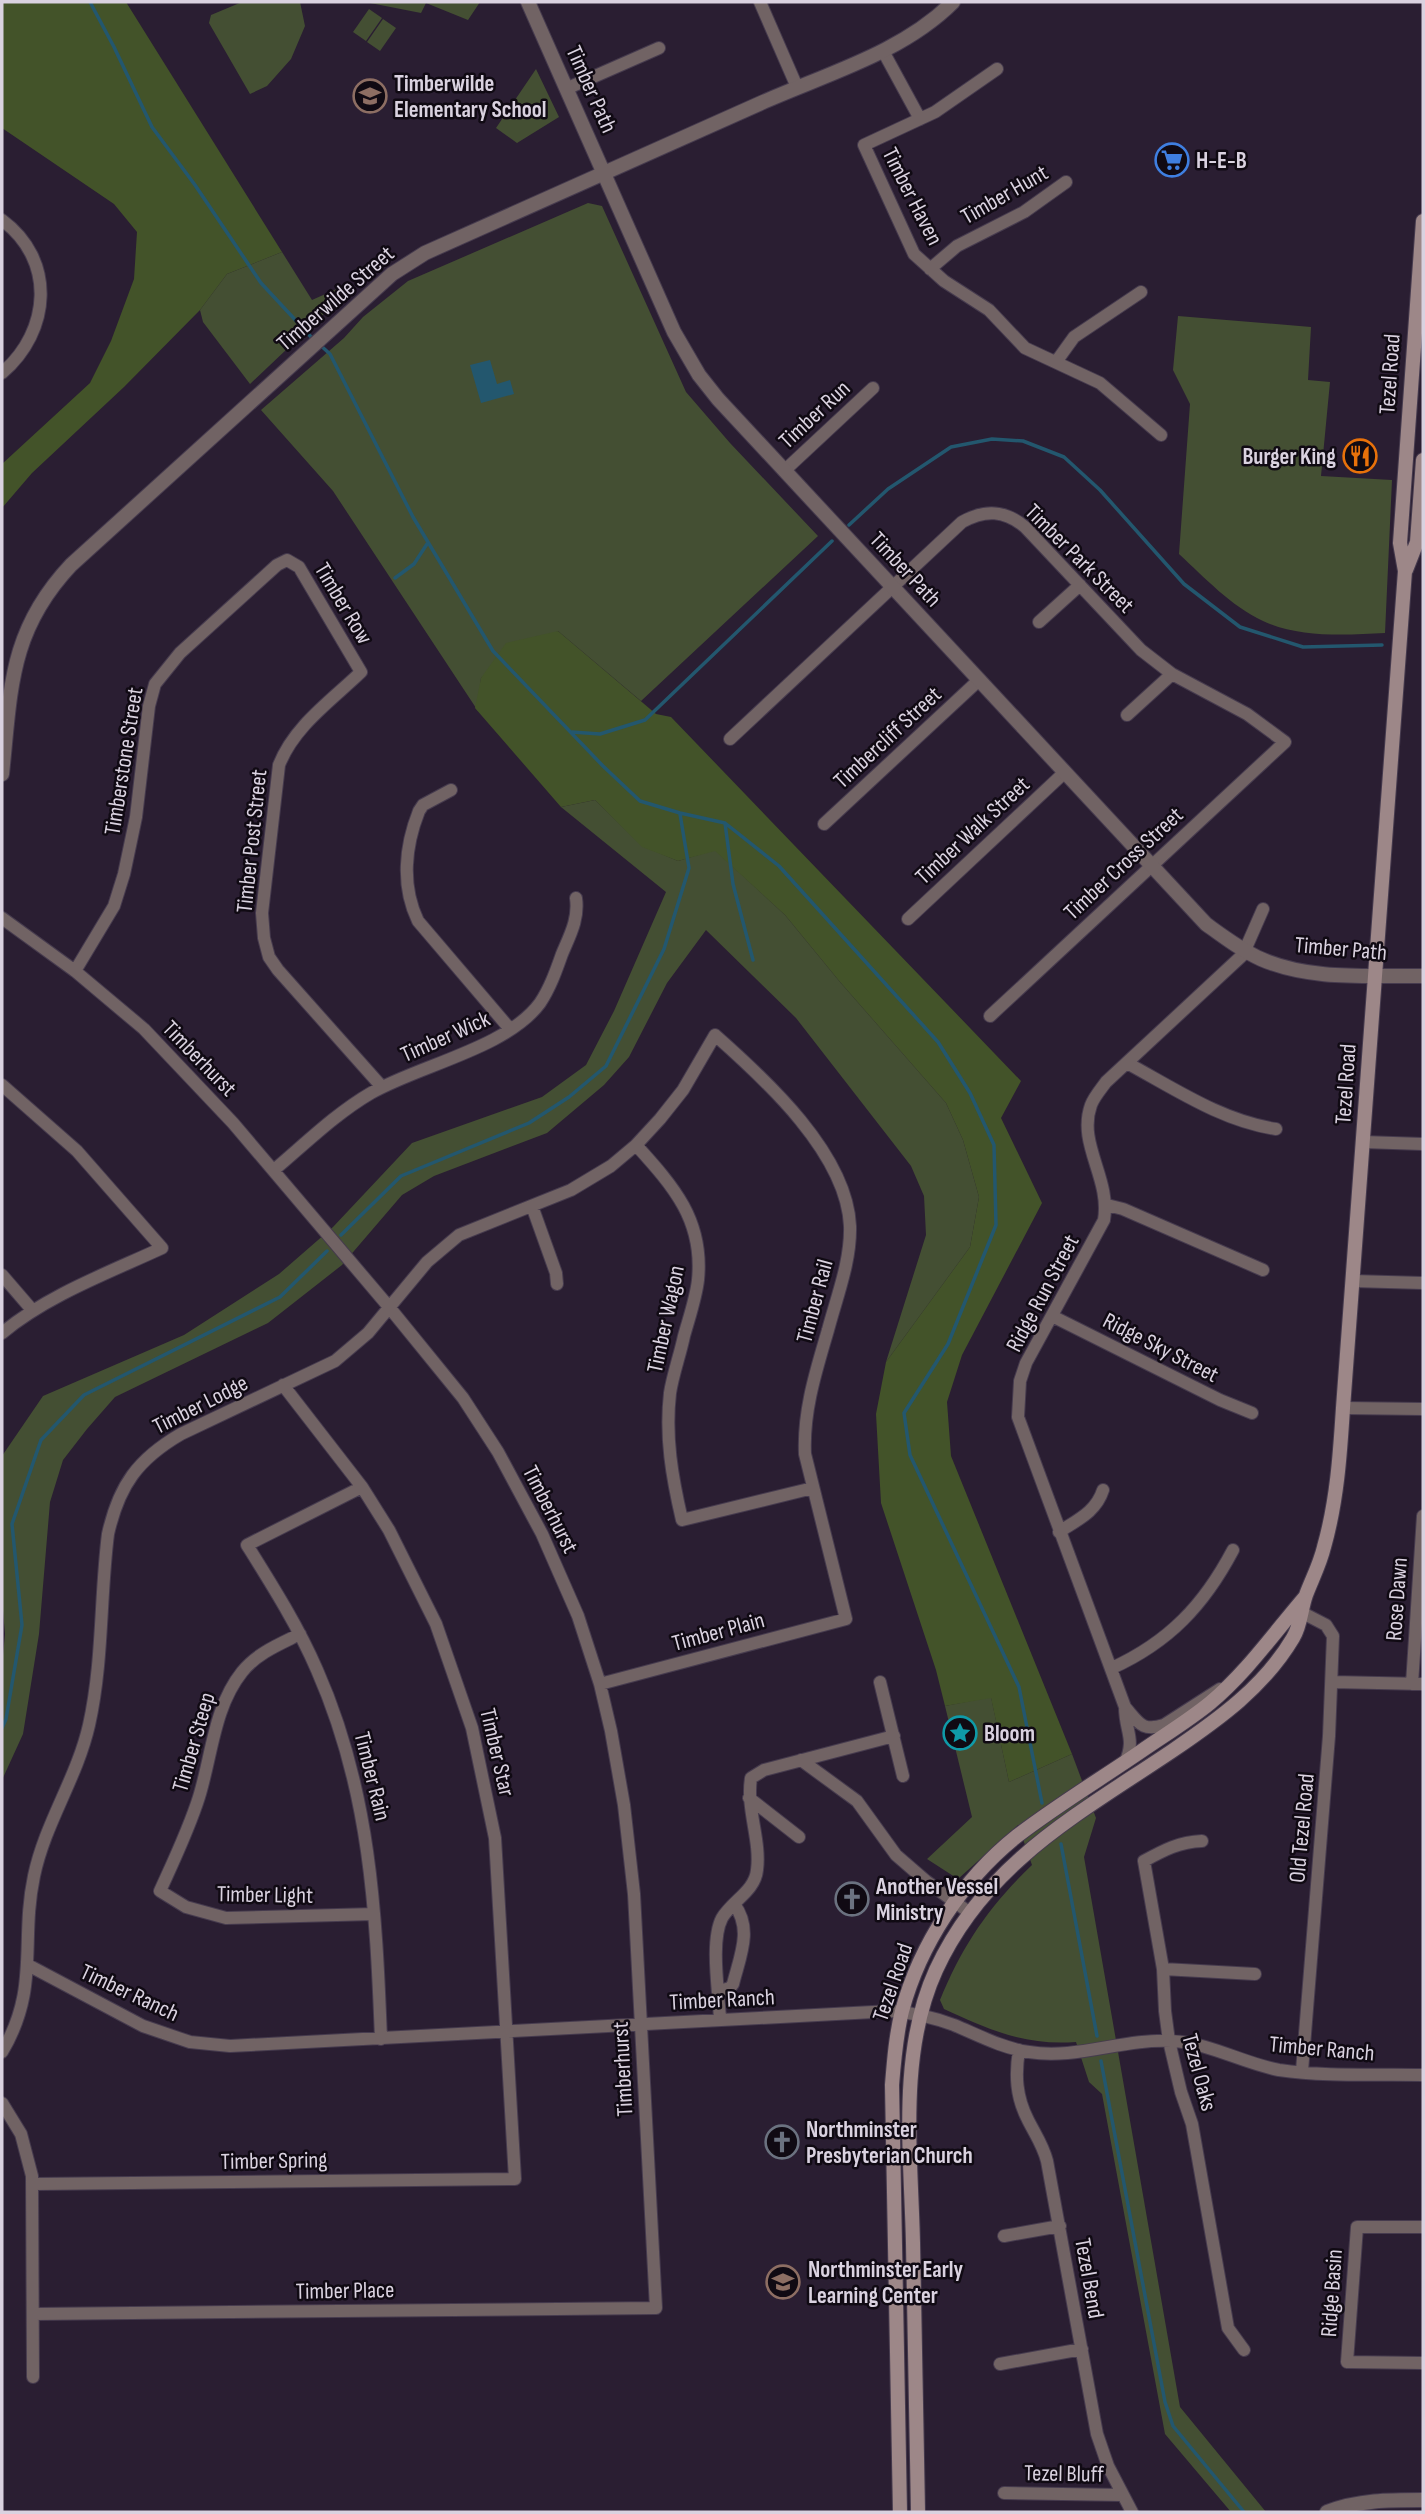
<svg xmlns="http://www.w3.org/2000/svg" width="1425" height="2514" font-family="'Sofia Sans Condensed',sans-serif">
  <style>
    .green { fill: #444f33 }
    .forest { fill: #435329 }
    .water { fill: #23576e }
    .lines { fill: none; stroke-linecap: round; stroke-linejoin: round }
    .stream { stroke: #23576e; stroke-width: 3.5 }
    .minor-casing { stroke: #463b4e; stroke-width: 14 }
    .tertiary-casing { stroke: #463b4e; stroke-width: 16 }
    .secondary-casing { stroke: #463b4e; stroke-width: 16 }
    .minor { stroke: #716364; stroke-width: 12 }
    .tertiary { stroke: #716364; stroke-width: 14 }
    .secondary { stroke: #9d8788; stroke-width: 14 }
    .labels { text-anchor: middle; stroke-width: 5; stroke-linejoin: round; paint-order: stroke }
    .poi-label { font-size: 23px; font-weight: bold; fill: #dad2e0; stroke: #100a13; text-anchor: start }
    .street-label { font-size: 23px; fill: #dad2e0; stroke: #100a13 }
  </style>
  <rect width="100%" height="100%" fill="#2a1e32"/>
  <!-- green -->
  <path class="green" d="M242 2H300L305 26 291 59 267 86 250 94 209 23 211 15Z
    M365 2H480L468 20 426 3 421 13Z
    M369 9 382 18 366 41 353 32Z
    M383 19 396 28 380 51 367 42Z
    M536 69 559 117 517 143 496 128Z
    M588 203 602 206 686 392 730 443 818 536 641 701 558 631 481 678 478 711 333 491 261 410 344 338 363 317 408 281Z
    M282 252 312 300 341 287 345 294 250 384 203 322 200 310 227 274Z
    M1178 316 1311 327 1308 380 1330 382 1321 476 1392 480 1385 633C1345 635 1300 638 1263 621 1231 606 1205 578 1179 554L1190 404 1173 370Z
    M595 800 642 846 678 861 715 850 785 915 840 982 946 1103 963 1140 979 1197 970 1247 886 1362 926 1235 924 1196 911 1166 796 1018 706 930 667 983 629 1057 604 1085 547 1133 434 1176 402 1195 342 1265 268 1323 115 1397 87 1429 63 1460 50 1502 39 1634 23 1734 2 1780V1666L5 1634 2 1599V1456L43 1396 184 1335 279 1274 333 1227 412 1143 542 1097 586 1065 614 1011 666 892 561 807Z
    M991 1697 1009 1782 1072 1754 1096 1818 1084 1857 1180 2407 1266 2512H1231L1165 2434 1102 2094 1089 2082 1076 2042C1025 2046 990 2030 944 2009L940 2000C962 1946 989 1906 1032 1865L1018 1825 958 1879 927 1859 972 1817 945 1706Z"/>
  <!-- forest -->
  <path class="forest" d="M2 2H126L282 252 227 274 200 310 124 387 32 473 2 508V464L90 383 111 341 134 279 137 232 114 204 2 128Z
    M558 631 656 714 671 717 1021 1081 1001 1118 1042 1203 962 1355 947 1402 951 1456 1072 1754 1009 1782 991 1698 945 1706 936 1670 881 1503 876 1414 886 1362 970 1247 979 1197 963 1140 946 1103 840 982 785 915 715 851 678 861 642 847 595 800 561 807 475 708 481 678 506 643Z"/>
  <!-- water -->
  <path class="water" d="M490 360 497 384 510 380 514 394 481 403 470 365Z"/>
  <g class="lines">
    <!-- stream -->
    <path class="stream" d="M90 2 114 47 152 127 195 185 261 283 313 339
      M319 344 330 354 413 517 493 651 603 766 640 801 680 813 725 823 779 866 938 1042 970 1093 994 1145 996 1225 948 1344 904 1413 910 1455 1019 1687 1042 1803
      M849 525 888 489 951 447 992 439 1023 441 1064 457 1100 490 1184 584 1240 627 1303 647 1382 645
      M395 578 414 564 427 544
      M572 732 600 734 645 720 832 541
      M725 823 733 884 753 960
      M341 1235 401 1176 529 1123 569 1097 606 1066 664 949 689 868 680 814
      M2 1728 6 1719 22 1625 12 1524 41 1440 84 1395 280 1297 327 1251
      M1061 1844 1097 2036
      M1101 2061 1165 2402 1173 2426 1244 2512"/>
    <defs>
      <path id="minor" d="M760 2 797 87
        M883 51 920 119
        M997 69 935 112 864 145 914 254 944 281 989 310 1025 348 1100 383 1161 435
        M568 88 659 48
        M2 220C56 260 51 331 2 373
        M930 269 957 246 1024 212 1066 182
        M1056 362 1074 337 1141 292
        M784 471 873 388
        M1039 622 1080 585
        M1127 715 1172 674
        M730 739 962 522C985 509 1005 510 1025 527L1141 650 1172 674 1247 714 1285 742 990 1016
        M451 790 423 805 419 811C405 846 401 886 418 921L510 1029
        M824 824 979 680
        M2 918 75 971 144 1029 233 1123 389 1307 463 1398 498 1452 542 1534 578 1616 600 1684 611 1731 624 1805 634 1894 656 2308 33 2314
        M908 919 1065 772
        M1245 950 1263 909
        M75 971 114 906 124 874 136 817 149 706 155 684 180 653 277 565 287 560 299 567 361 672C332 700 294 726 279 765L262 913 264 938 269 957 278 970 382 1087
        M1127 1063C1175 1089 1222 1121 1276 1129
        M2 1085 77 1151 162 1248C108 1273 48 1295 2 1333
        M1363 1142 1423 1144
        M636 1145C673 1186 704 1220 698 1280 696 1298 689 1318 684 1336 680 1355 673 1374 670 1393 665 1437 672 1477 682 1520L813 1488
        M274 1170C305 1144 335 1114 371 1093 420 1065 507 1048 540 1003 550 988 556 971 562 954 570 935 579 919 576 898
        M1107 1205 1123 1209 1263 1270
        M532 1206 556 1273 557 1284
        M2 1275 33 1311
        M1353 1281 1423 1283
        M1052 1316 1220 1400 1252 1413
        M1343 1408 1423 1409
        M362 1487 247 1545C272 1585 298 1626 317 1670 370 1790 376 1910 381 2039
        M1059 1532C1077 1520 1096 1512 1103 1490
        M1295 1609 1326 1625 1333 1636 1329 1736 1302 2071
        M300 1634C280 1644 257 1653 242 1672 214 1707 212 1755 199 1797 189 1829 174 1860 160 1891L186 1907 226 1918 374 1914
        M1112 1668C1169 1642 1204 1605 1233 1550
        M880 1682 903 1776
        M1333 1682 1423 1684
        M1412 1684 1423 1516
        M1125 1707C1139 1723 1142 1732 1164 1725L1220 1689
        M801 1760 857 1801 896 1855 926 1881 970 1913
        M1125 1763C1136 1738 1125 1732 1125 1707L1018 1417 1020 1381 1026 1363 1104 1220C1111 1178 1077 1144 1091 1105 1094 1097 1101 1089 1106 1082L1247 951
        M749 1798 799 1837
        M1202 1841C1179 1842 1164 1850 1144 1861L1163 1969 1165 2011 1169 2041 1181 2092 1192 2124 1228 2328 1244 2350
        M28 1965 143 2026 190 2042 230 2046 892 2011C913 2013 933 2017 954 2025 978 2035 1002 2048 1029 2052 1076 2060 1124 2038 1172 2041 1210 2043 1242 2063 1279 2070 1326 2077 1376 2074 1423 2075
        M1163 1969 1255 1974
        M719 1991 730 1988 733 1984C740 1956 753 1929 734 1904
        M720 2020C719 1993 710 1941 722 1918 732 1901 755 1891 757 1870 761 1840 746 1809 751 1778L764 1770 894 1736
        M1019 2050C1015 2075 1016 2097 1028 2120 1035 2134 1043 2145 1047 2161L1097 2434 1108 2466 1132 2512
        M2 2052C40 1988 20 1942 34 1876 45 1823 77 1778 89 1725 103 1663 100 1597 108 1534 119 1485 138 1459 181 1434L335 1361 368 1333 427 1262 459 1235 571 1190 611 1166 636 1145 660 1119 683 1090 715 1035C766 1080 847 1154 850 1226 851 1261 837 1296 828 1330 816 1371 803 1411 805 1454L846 1619 600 1684
        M2 2103 21 2134 32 2176 33 2377
        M33 2184 515 2179 495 1838 472 1728 436 1624 389 1530 362 1487 283 1385
        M1423 2227H1357L1347 2362 1423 2363
        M1004 2236 1060 2226
        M1000 2364 1082 2349
        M1004 2493 1123 2495"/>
      <path id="tertiary" d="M528 2 674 332 699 375 718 399 1206 924C1224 937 1241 950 1261 959 1311 981 1370 975 1423 976
        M2 774C11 689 9 631 71 565L392 274 425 253C537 203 649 153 761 103 826 74 902 53 953 2
        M1327 2512C1359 2500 1389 2500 1423 2500"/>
      <path id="secondary" d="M1406 570 1417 542 1423 460
        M900 2512 892 2085C894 2060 896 2035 902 2011 920 1944 963 1879 1017 1836 1056 1806 1099 1780 1140 1752 1163 1736 1188 1721 1210 1703 1247 1672 1274 1633 1305 1597
        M918 2512C916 2422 915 2333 913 2243 911 2154 898 2053 936 1970 985 1863 1080 1813 1172 1751 1219 1719 1264 1687 1293 1638 1301 1625 1301 1609 1306 1595 1312 1579 1320 1564 1324 1547 1337 1501 1340 1455 1343 1408L1405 571 1400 543 1423 221"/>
    </defs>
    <!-- minor casing -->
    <use href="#minor" class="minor-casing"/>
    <!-- tertiary casing -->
    <use href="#tertiary" class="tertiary-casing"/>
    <!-- secondary casing -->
    <use href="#secondary" class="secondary-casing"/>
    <!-- minor -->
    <use href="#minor" class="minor"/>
    <!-- tertiary -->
    <use href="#tertiary" class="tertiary"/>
    <!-- secondary -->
    <use href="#secondary" class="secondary"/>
  </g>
  <!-- icons -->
  <defs>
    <symbol id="school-ring" viewBox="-11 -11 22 22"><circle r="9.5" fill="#100a13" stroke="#8d6e63" stroke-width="1.5"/><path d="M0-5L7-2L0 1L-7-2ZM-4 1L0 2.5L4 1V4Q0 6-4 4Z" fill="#8d6e63"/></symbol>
    <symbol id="supermarket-ring" viewBox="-11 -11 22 22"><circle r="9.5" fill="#100a13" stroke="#3f7fe0" stroke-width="1.5"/><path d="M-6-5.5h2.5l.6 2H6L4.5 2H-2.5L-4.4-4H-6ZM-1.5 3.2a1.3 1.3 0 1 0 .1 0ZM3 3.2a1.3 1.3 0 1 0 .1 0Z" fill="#3f7fe0"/></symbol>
    <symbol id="restaurant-ring" viewBox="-11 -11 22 22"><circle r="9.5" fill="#100a13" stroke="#e8710a" stroke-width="1.5"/><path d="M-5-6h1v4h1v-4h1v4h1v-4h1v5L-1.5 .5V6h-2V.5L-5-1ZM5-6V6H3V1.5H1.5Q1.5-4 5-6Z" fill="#e8710a"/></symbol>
    <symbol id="sight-ring" viewBox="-11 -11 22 22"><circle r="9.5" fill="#100a13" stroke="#0f9aa8" stroke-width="1.5"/><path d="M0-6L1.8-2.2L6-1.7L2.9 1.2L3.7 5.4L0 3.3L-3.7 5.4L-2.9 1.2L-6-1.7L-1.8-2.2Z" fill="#0f9aa8"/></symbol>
    <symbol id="church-ring" viewBox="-11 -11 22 22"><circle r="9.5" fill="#100a13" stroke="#6b7280" stroke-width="1.5"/><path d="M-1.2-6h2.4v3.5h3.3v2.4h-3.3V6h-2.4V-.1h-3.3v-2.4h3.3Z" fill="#6b7280"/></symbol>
  </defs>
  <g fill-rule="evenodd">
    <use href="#school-ring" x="351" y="77" width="38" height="38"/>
    <use href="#supermarket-ring" x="1153" y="141" width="38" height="38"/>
    <use href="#restaurant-ring" x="1341" y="437" width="38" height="38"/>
    <use href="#sight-ring" x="941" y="1714" width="38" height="38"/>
    <use href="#church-ring" x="833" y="1880" width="38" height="38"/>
    <use href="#church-ring" x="763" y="2123" width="38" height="38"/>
    <use href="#school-ring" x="764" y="2263" width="38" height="38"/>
  </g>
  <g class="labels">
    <!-- poi labels -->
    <g class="poi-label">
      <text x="394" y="91">Timberwilde<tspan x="394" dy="26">Elementary School</tspan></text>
      <text x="1196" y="168">H-E-B</text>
      <text x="1336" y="464" text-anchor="end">Burger King</text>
      <text x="984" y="1741">Bloom</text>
      <text x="876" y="1894">Another Vessel<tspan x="876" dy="26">Ministry</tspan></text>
      <text x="806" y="2137">Northminster<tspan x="806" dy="26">Presbyterian Church</tspan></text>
      <text x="808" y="2277">Northminster Early<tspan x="808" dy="26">Learning Center</tspan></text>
    </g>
    <!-- street labels -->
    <g class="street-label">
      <text transform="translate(592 89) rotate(66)" y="8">Timber Path</text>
      <text transform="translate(1004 194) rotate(-30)" y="8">Timber Hunt</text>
      <text transform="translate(913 196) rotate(63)" y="8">Timber Haven</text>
      <text transform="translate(335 298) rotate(-41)" y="8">Timberwilde Street</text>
      <text transform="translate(1389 374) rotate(-86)" y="8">Tezel Road</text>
      <text transform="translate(814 414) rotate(-43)" y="8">Timber Run</text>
      <text transform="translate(1080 558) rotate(45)" y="8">Timber Park Street</text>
      <text transform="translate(906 569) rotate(47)" y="8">Timber Path</text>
      <text transform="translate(344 603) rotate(59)" y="8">Timber Row</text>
      <text transform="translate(887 737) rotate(-43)" y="8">Timbercliff Street</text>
      <text transform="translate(123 761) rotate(-81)" y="8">Timberstone Street</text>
      <text transform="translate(972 830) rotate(-43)" y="8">Timber Walk Street</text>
      <text transform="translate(251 841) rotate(-84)" y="8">Timber Post Street</text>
      <text transform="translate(1123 863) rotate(-43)" y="8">Timber Cross Street</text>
      <text transform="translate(1341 948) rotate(5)" y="8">Timber Path</text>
      <text transform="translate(445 1036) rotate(-24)" y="8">Timber Wick</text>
      <text transform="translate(200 1058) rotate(46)" y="8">Timberhurst</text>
      <text transform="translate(1345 1084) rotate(-86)" y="8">Tezel Road</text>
      <text transform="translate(1042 1293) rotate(-62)" y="8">Ridge Run Street</text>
      <text transform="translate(814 1301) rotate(-75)" y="8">Timber Rail</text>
      <text transform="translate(665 1319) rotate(-78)" y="8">Timber Wagon</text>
      <text transform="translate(1161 1347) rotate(27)" y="8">Ridge Sky Street</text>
      <text transform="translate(200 1404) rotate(-27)" y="8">Timber Lodge</text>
      <text transform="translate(551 1509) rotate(63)" y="8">Timberhurst</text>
      <text transform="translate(1396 1599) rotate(-86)" y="8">Rose Dawn</text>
      <text transform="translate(718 1631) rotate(-15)" y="8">Timber Plain</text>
      <text transform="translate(193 1742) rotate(-74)" y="8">Timber Steep</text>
      <text transform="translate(498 1752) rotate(77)" y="8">Timber Star</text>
      <text transform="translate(373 1776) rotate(76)" y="8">Timber Rain</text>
      <text transform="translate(1301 1828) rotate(-85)" y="8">Old Tezel Road</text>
      <text transform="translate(265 1894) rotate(1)" y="8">Timber Light</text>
      <text transform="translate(892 1982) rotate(-71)" y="8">Tezel Road</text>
      <text transform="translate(130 1992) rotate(25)" y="8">Timber Ranch</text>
      <text transform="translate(722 1999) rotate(-3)" y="8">Timber Ranch</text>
      <text transform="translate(1322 2048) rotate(5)" y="8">Timber Ranch</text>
      <text transform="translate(622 2069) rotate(-93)" y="8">Timberhurst</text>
      <text transform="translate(1200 2072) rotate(75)" y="8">Tezel Oaks</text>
      <text transform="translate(274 2160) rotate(-1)" y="8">Timber Spring</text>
      <text transform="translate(1090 2278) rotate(80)" y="8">Tezel Bend</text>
      <text transform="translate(345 2290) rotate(-1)" y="8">Timber Place</text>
      <text transform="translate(1331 2293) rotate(-86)" y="8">Ridge Basin</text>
      <text transform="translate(1064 2473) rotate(1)" y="8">Tezel Bluff</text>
    </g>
  </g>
  <!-- border -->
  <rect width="1425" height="2514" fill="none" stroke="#dad2e0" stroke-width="7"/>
</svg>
